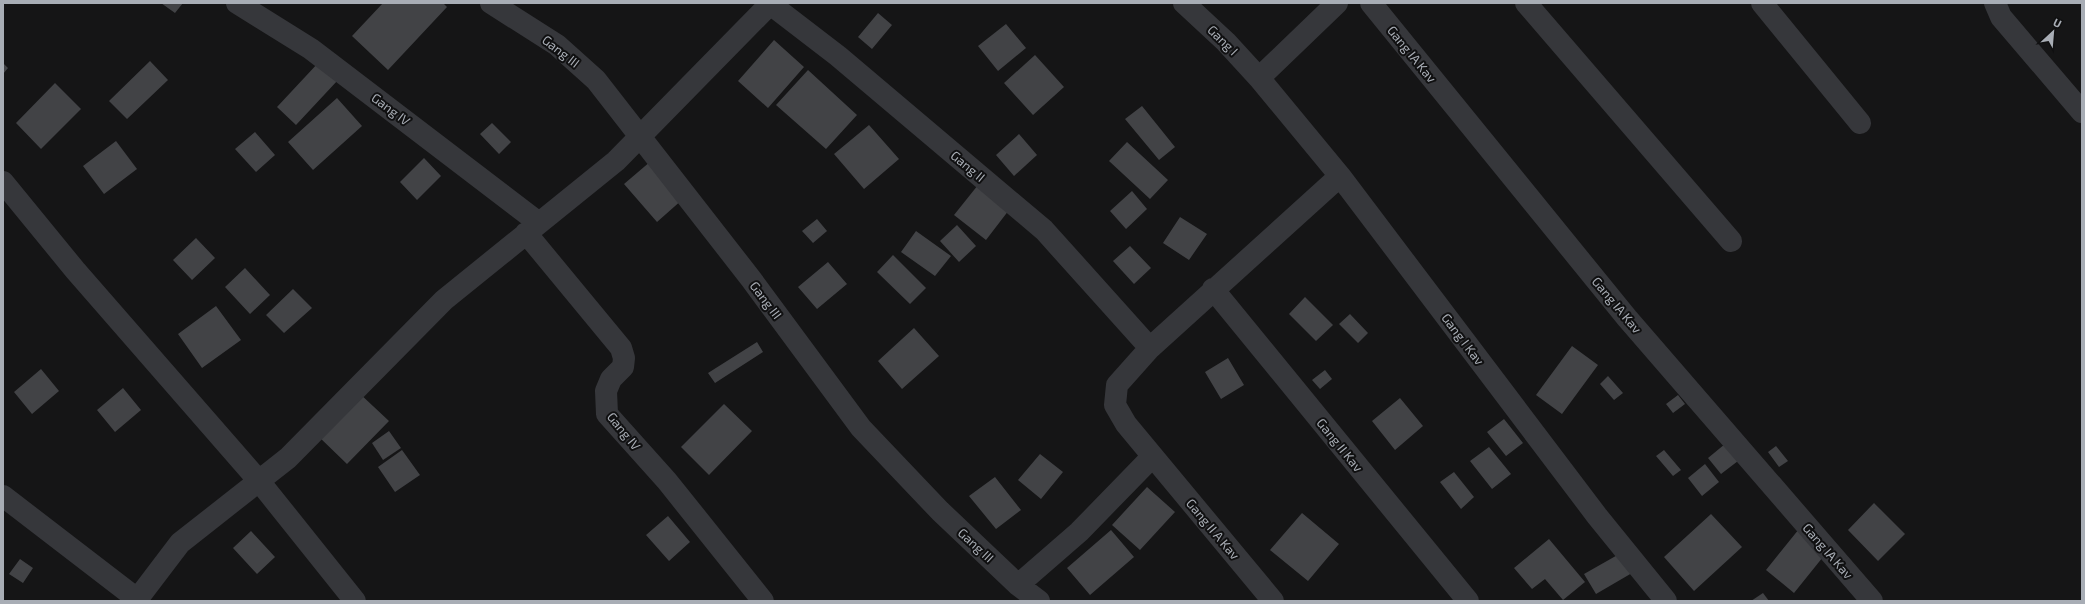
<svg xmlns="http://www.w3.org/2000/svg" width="2085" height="604" font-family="'Exo 2',sans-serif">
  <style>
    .building { fill: #424346 }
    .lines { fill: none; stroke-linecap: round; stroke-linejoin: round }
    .minor { stroke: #36373b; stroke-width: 22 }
    .labels { text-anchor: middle; stroke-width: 4; stroke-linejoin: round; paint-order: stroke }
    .street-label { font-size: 13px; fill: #a8adb5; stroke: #101011 }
  </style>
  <rect width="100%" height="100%" fill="#151516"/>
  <!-- building -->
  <path class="building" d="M161 3H183L175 13Z
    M383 3H443L447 7 388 70 352 36Z
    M878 13 892 25 872 49 858 37Z
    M1006 24 1026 48 998 71 978 46Z
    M774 40 804 67 768 108 738 81Z
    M1035 55 1064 87 1033 115 1004 83Z
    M150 61 168 80 127 119 109 101Z
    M319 62 338 80 296 125 277 107Z
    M3 63 8 68 3 74Z
    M808 70 857 115 826 149 776 105Z
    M55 83 81 109 41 149 16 123Z
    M337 98 362 126 313 170 288 142Z
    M1142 106 1175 147 1159 160 1125 119Z
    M492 123 511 142 499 154 480 134Z
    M869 125 899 159 864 189 834 154Z
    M255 132 275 155 256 172 235 149Z
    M1019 134 1037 155 1014 176 996 155Z
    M116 141 137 169 104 194 83 166Z
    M1127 142 1168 180 1150 199 1109 161Z
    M424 158 441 176 417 200 400 182Z
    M651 161 683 199 657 222 624 184Z
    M978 185 1009 210 986 240 954 215Z
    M1132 191 1147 209 1126 229 1110 211Z
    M1180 217 1207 234 1189 260 1163 243Z
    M817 219 827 231 813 243 802 231Z
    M957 225 976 246 959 262 940 241Z
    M916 231 951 256 935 276 901 252Z
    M196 238 215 258 192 280 173 260Z
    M1130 246 1151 268 1134 284 1113 261Z
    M893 255 926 288 910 304 877 272Z
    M828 262 847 284 817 309 798 287Z
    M245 268 270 295 250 314 225 287Z
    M293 289 312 308 284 333 266 315Z
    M1305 297 1333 325 1316 341 1289 314Z
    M216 306 241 340 202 368 178 334Z
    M1350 314 1368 333 1358 343 1339 324Z
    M914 328 939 356 902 389 878 361Z
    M757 342 763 352 715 383 708 373Z
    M1572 346 1598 365 1562 414 1536 395Z
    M1228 358 1244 385 1221 399 1205 372Z
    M41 369 59 391 32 414 14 392Z
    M1325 370 1332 379 1320 389 1312 380Z
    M1608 376 1623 393 1614 400 1600 384Z
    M123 388 141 410 115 432 97 410Z
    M358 392 389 421 347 464 317 435Z
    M1678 395 1685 404 1673 413 1666 404Z
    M1400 398 1423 426 1395 450 1372 421Z
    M724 404 752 431 709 475 681 447Z
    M1504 419 1523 443 1506 456 1487 432Z
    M389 431 401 448 383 460 372 443Z
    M1725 444 1738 461 1721 474 1708 458Z
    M1776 446 1788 461 1779 467 1768 452Z
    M1489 447 1511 474 1492 489 1470 461Z
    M402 450 420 475 395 492 378 467Z
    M1664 450 1681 470 1673 476 1656 456Z
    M1040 454 1063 472 1041 499 1018 480Z
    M1705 464 1719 482 1702 496 1688 478Z
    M1454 472 1474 497 1461 509 1440 482Z
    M995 477 1021 510 996 529 969 496Z
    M1147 487 1175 512 1140 550 1112 525Z
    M1874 503 1905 534 1878 561 1848 530Z
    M1302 513 1339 544 1308 581 1270 550Z
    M1711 514 1742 547 1694 591 1664 557Z
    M668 516 690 542 669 561 646 535Z
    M1799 529 1827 552 1794 593 1766 570Z
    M1111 530 1134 557 1090 595 1067 568Z
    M251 531 275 557 257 574 233 548Z
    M1549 539 1585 582 1563 600 1545 579 1532 589 1514 568Z
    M1621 553 1632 573 1596 594 1584 574Z
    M20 559 33 568 23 583 9 574Z
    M1763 593 1769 601H1751Z"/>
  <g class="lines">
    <!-- minor -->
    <path class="minor" d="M237 3 311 49 539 223
      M491 3 557 45 596 80 751 279 861 428 940 511 1018 585 1039 601
      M769 3 838 56 1044 230 1150 348
      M1184 3 1226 42 1259 78 1340 176 1597 516 1666 601
      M1371 3 1627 318 1872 601
      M1526 3 1731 241
      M1762 3 1860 123
      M1995 3 2001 17 2082 112
      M1259 78 1337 3
      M3 182 75 270 259 481 355 601
      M526 233 621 348 624 358 623 367 611 379 606 391 607 414 667 481 763 601
      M1213 289 1468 601
      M3 496 137 599
      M1018 585 1079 532 1152 457
      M136 601 180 543 288 458 444 300 616 161 771 3
      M1273 601 1126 424 1115 405 1117 385 1150 348 1340 176"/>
  </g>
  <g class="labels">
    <!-- street labels -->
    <g class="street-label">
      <text transform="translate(1223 40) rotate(45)" y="5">Gang I</text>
      <text transform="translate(561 51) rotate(38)" y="5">Gang III</text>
      <text transform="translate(1412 54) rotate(51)" y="5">Gang IA Kav</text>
      <text transform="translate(391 109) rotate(37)" y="5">Gang IV</text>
      <text transform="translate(968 166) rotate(40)" y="5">Gang II</text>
      <text transform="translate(766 300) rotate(53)" y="5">Gang III</text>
      <text transform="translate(1617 305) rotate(50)" y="5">Gang IA Kav</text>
      <text transform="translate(1463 339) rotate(53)" y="5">Gang I Kav</text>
      <text transform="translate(624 431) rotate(51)" y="5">Gang IV</text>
      <text transform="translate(1340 445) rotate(51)" y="5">Gang II Kav</text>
      <text transform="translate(1213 529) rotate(50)" y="5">Gang II A Kav</text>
      <text transform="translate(976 545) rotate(43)" y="5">Gang III</text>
      <text transform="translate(1828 551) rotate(49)" y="5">Gang IA Kav</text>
    </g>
  </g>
  <!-- border -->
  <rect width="2085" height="604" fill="none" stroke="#a8adb5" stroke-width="8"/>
  <!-- north arrow -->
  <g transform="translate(2053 32) rotate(26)" stroke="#101011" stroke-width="3" paint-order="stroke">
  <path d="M0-3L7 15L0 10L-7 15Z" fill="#a8adb5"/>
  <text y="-6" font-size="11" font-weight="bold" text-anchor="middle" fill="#a8adb5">U</text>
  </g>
</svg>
